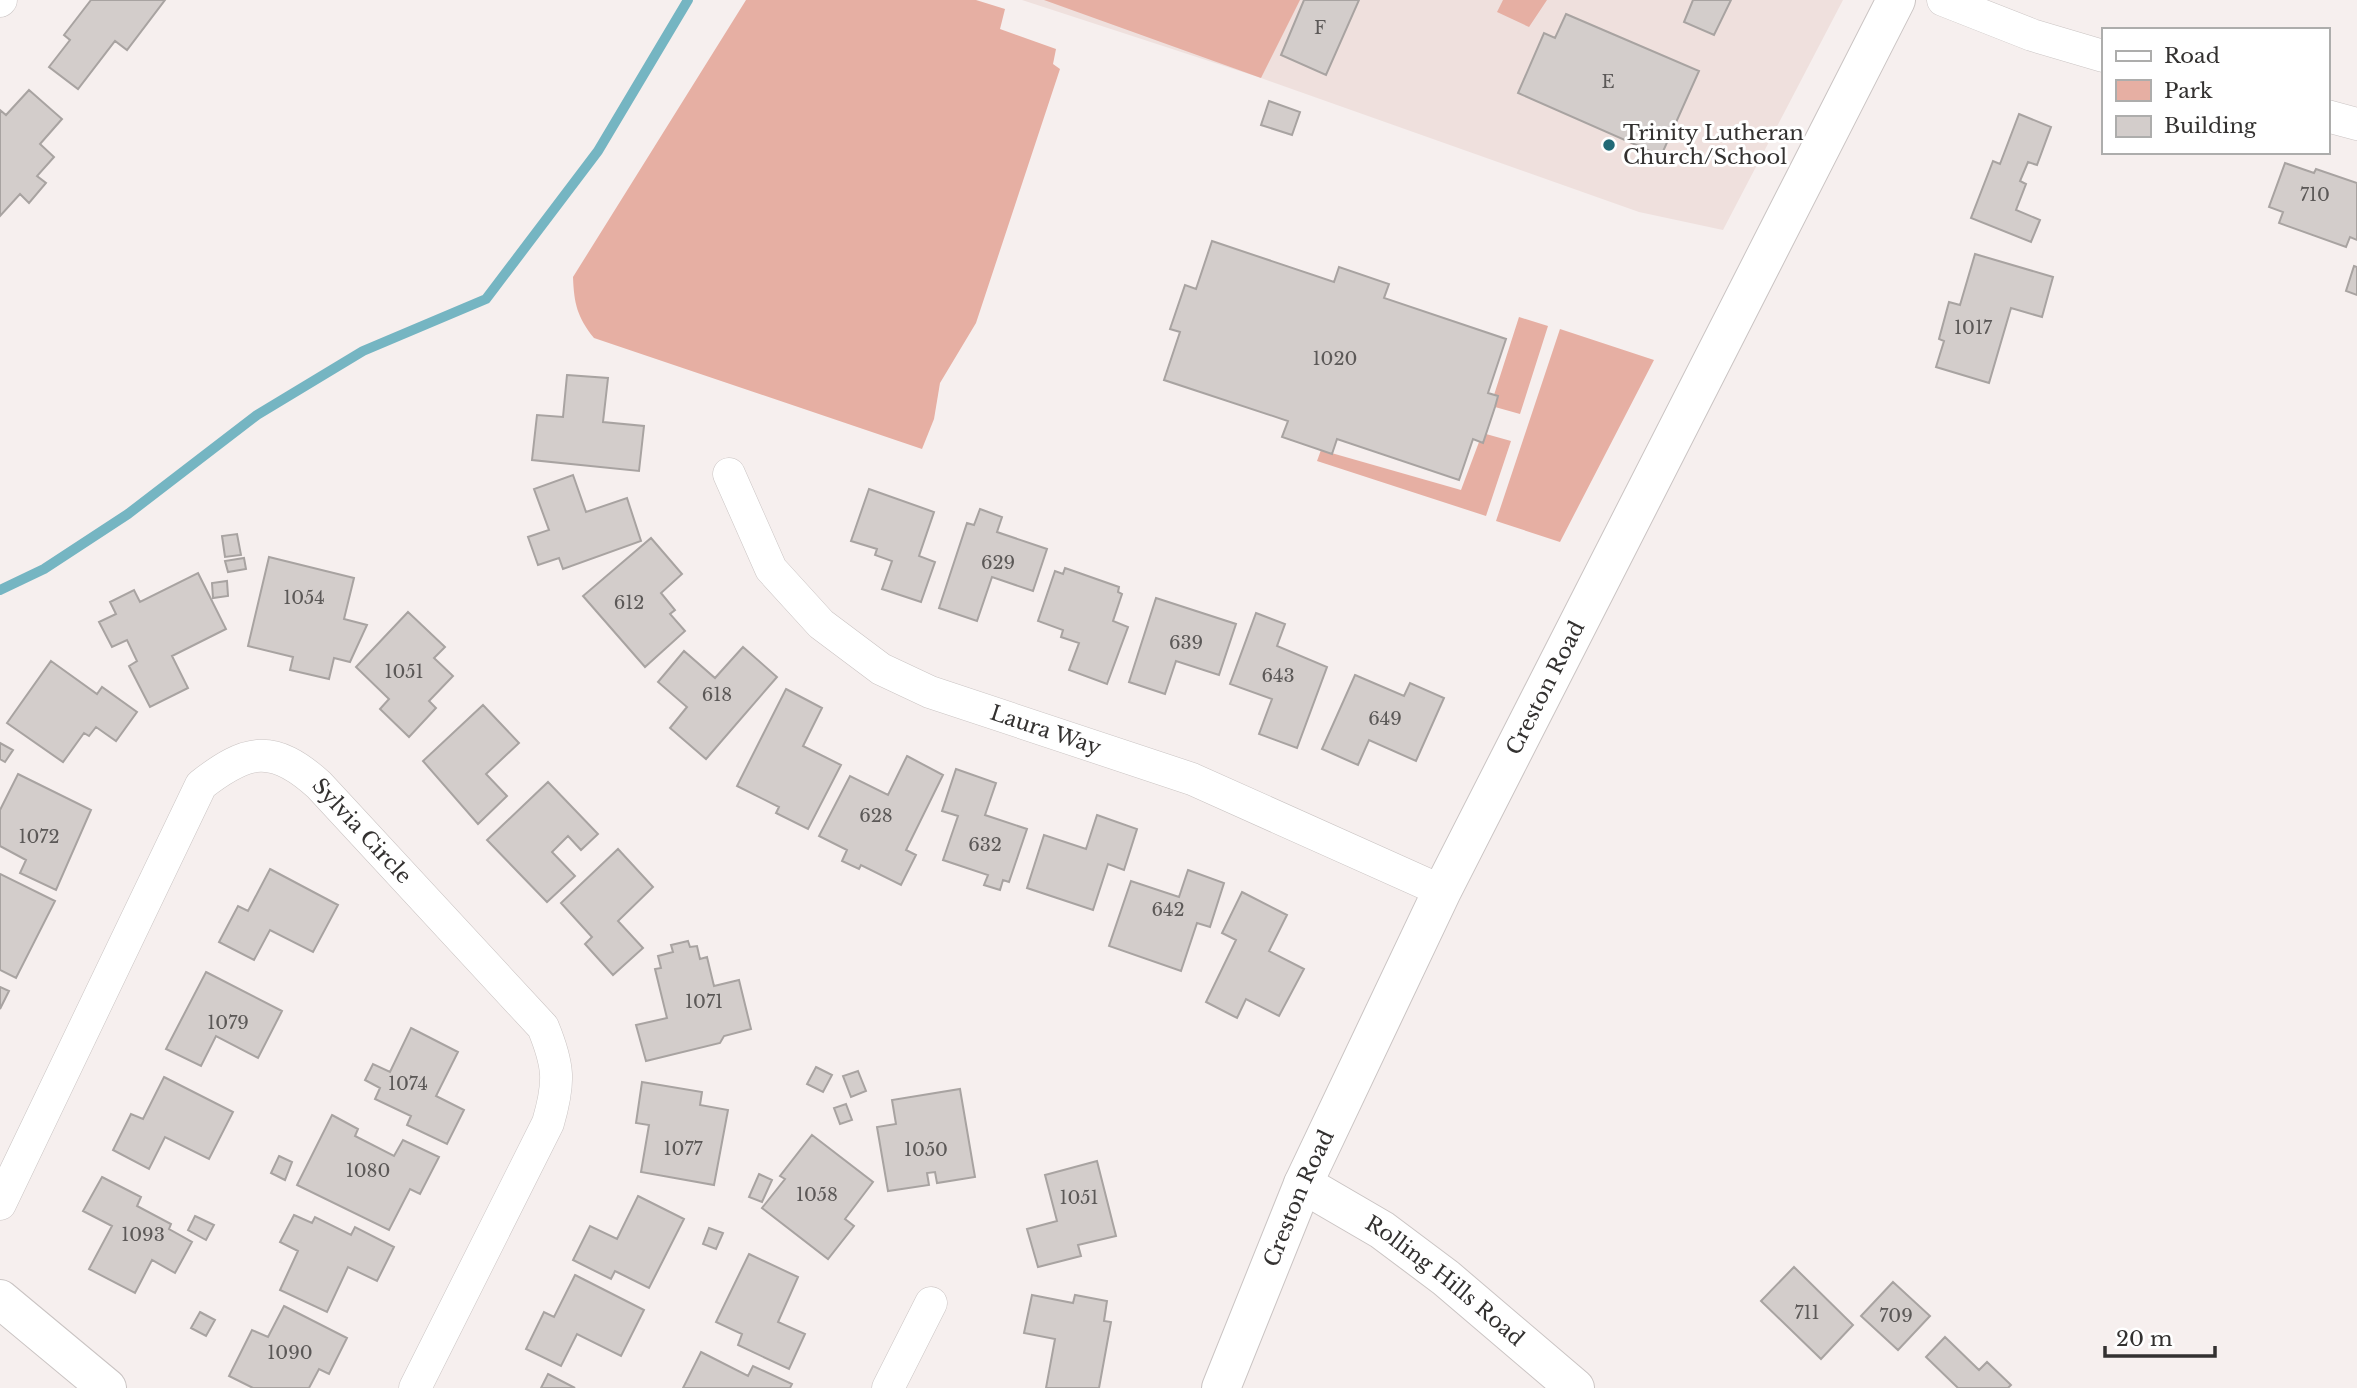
<svg xmlns="http://www.w3.org/2000/svg" width="2357" height="1388" font-family="'Libre Baskerville',serif">
  <style>
    .built { fill: #efe0dd }
    .green { fill: #e6afa3 }
    .lines { fill: none; stroke-linecap: round; stroke-linejoin: round }
    .stream { stroke: #75b5c2; stroke-width: 10 }
    .building { fill: #d3cdcb; stroke: #a8a3a1; stroke-width: 2 }
    .street-casing { stroke: #cac4c3; stroke-width: 33 }
    .secondary-casing { stroke: #cac4c3; stroke-width: 40 }
    .street { stroke: #fff; stroke-width: 32 }
    .secondary { stroke: #fff; stroke-width: 38 }
    .poi-dot { fill: #216976; stroke: #fff; stroke-width: 2.5 }
    .labels { text-anchor: middle; stroke-width: 6; stroke-linejoin: round; paint-order: stroke }
    .number-label { font-size: 18px; fill: #5b5857 }
    .poi-label { font-size: 21px; fill: #333130; stroke: #fff; text-anchor: start }
    .street-label { font-size: 21px; fill: #333130; stroke: #fff }
  </style>
  <rect width="100%" height="100%" fill="#f6efee"/>
  <!-- built -->
  <path class="built" d="M1022 0H1843L1723 230 1639 212 1261 78Z"/>
  <!-- green -->
  <path class="green" d="M746 0H976L1005 9 1000 29 1056 49 1053 64 1060 69 976 323 940 383 934 419 922 449 594 338C577 317 574 303 573 277Z
    M1044 0H1300L1261 78Z
    M1503 0H1547L1529 27 1497 12Z
    M1519 317 1548 326 1520 414 1495 407 1498 397 1494 395Z
    M1560 329 1654 360 1560 542 1496 521Z
    M1486 434 1511 441 1486 516 1317 461 1321 450 1461 490 1479 442H1483Z"/>
  <g class="lines">
    <!-- stream -->
    <path class="stream" d="M0 590 44 569 128 514 257 415 363 351 486 299 598 151 688 0"/>
  </g>
  <!-- building -->
  <path class="building" d="M91 0H165L127 50 115 41 78 89 49 67 70 40 64 35Z
    M1304 0H1359L1326 75 1281 55Z
    M1693 0H1731L1714 35 1684 22Z
    M1566 14 1699 71 1661 156 1518 93 1544 33 1555 38Z
    M29 90 62 119 40 144 54 157 37 176 46 183 29 203 20 194 0 216V110L6 115Z
    M1269 101 1300 112 1292 135 1261 125Z
    M2019 114 2051 127 2037 165 2028 162 2020 181 2026 184 2016 210 2040 220 2031 242 1971 218 1993 161 2000 164Z
    M2285 163 2314 173 2316 169 2357 183V240L2350 237 2346 247 2279 223 2283 212 2269 207Z
    M1212 241 1334 282 1339 267 1389 284 1384 298 1506 339 1488 393 1498 396 1495 407 1483 443 1473 439 1459 480 1337 439 1332 454 1282 437 1288 421 1164 380 1180 332 1170 329 1185 285 1196 289Z
    M1975 254 2053 277 2042 317 2011 308 1989 383 1936 367 1944 341 1939 339 1949 302 1960 305Z
    M2354 266 2357 267V295L2346 291Z
    M567 375 608 378 603 422 644 426 639 471 532 460 537 415 563 417Z
    M573 475 586 512 627 498 641 541 563 569 559 558 538 565 528 537 549 530 534 489Z
    M869 489 934 512 919 556 935 562 921 602 882 589 892 561 875 555 877 549 851 541Z
    M980 509 1002 517 997 532 1047 549 1033 591 992 577 977 621 939 608 967 523 974 525Z
    M237 534 241 555 225 557 222 536Z
    M651 538 682 574 661 593 675 610 670 614 685 631 645 667 583 596Z
    M269 557 354 578 344 619 367 625 350 662 334 658 329 679 290 670 293 657 248 646Z
    M244 558 246 569 228 572 225 561Z
    M1065 568 1119 587 1118 592 1122 594 1113 621 1128 627 1107 684 1069 670 1079 643 1061 637 1063 630 1038 621 1055 571 1063 574Z
    M198 573 226 629 172 656 188 688 150 707 129 666 137 661 127 640 112 647 99 622 116 614 110 602 134 590 140 602Z
    M227 581 228 596 213 598 212 583Z
    M1156 598 1236 624 1219 675 1176 661 1165 694 1129 682Z
    M408 612 445 647 434 658 453 676 429 701 436 708 409 737 380 709 389 699 356 667Z
    M1256 613 1285 624 1277 646 1327 667 1297 748 1259 734 1272 699 1230 684Z
    M743 647 777 677 706 759 670 728 687 707 658 682 684 651 715 678Z
    M51 661 97 694 102 687 137 712 116 741 96 727 89 736 84 733 63 762 7 723Z
    M1355 675 1404 696 1410 683 1444 698 1416 761 1369 740 1358 765 1322 749Z
    M786 689 822 708 803 746 841 765 808 829 776 813 779 807 737 786Z
    M483 705 519 743 486 774 507 796 478 824 423 761Z
    M0 743 13 750 5 762 0 759Z
    M907 756 943 775 906 850 916 855 901 885 861 865 859 869 842 861 847 850 819 836 850 776 888 795Z
    M956 769 996 783 985 815 1027 829 1009 882 1003 880 1000 890 984 885 988 875 943 860 958 816 942 811Z
    M18 774 91 810 56 890 20 873 26 860 0 846V810Z
    M548 782 598 834 581 850 568 836 552 852 575 876 547 902 487 840Z
    M1097 815 1137 829 1124 870 1108 864 1093 910 1027 888 1044 835 1086 849Z
    M618 849 653 887 618 921 643 948 613 975 585 944 592 937 561 903Z
    M270 869 338 905 313 952 270 930 254 960 219 942 238 906 248 911Z
    M1188 870 1224 883 1210 927 1197 923 1181 971 1109 946 1131 881 1179 897Z
    M0 874 55 901 16 978 0 970Z
    M1242 892 1287 915 1269 951 1304 969 1279 1016 1246 999 1237 1018 1206 1002 1236 940 1222 933Z
    M688 941 690 947 697 946 700 959 707 957 714 986 739 980 751 1029 724 1036 720 1043 646 1061 636 1025 667 1018 655 969 661 968 658 956 673 952 671 945Z
    M206 972 282 1011 258 1058 216 1036 201 1066 166 1049Z
    M0 987 9 991 0 1009Z
    M411 1028 458 1052 436 1096 464 1110 447 1144 407 1125 411 1116 375 1099 380 1088 365 1080 373 1064 390 1072Z
    M816 1067 832 1075 823 1092 807 1084Z
    M858 1071 866 1091 851 1097 843 1076Z
    M164 1077 233 1112 209 1159 165 1137 149 1169 113 1150 131 1114 143 1119Z
    M642 1082 702 1092 700 1105 728 1110 714 1185 641 1172 649 1125 636 1123Z
    M960 1089 975 1177 937 1183 935 1172 927 1173 929 1185 888 1191 877 1127 896 1124 892 1100Z
    M846 1104 852 1120 840 1124 834 1108Z
    M332 1115 358 1129 355 1136 394 1156 403 1140 439 1157 420 1194 410 1189 389 1230 297 1185Z
    M812 1135 873 1182 845 1219 854 1226 828 1259 762 1208 785 1179 780 1176Z
    M279 1156 292 1162 285 1180 271 1173Z
    M1097 1161 1116 1236 1078 1245 1081 1256 1038 1267 1027 1229 1057 1221 1045 1175Z
    M759 1174 772 1180 762 1202 749 1197Z
    M102 1177 141 1197 137 1206 171 1224 169 1229 192 1242 175 1273 152 1260 135 1293 89 1269 112 1226 83 1211Z
    M638 1196 684 1219 649 1288 615 1271 611 1279 573 1260 590 1226 617 1239Z
    M294 1215 312 1223 315 1217 351 1235 355 1227 394 1247 377 1281 348 1267 327 1312 280 1290 298 1251 280 1242Z
    M195 1216 214 1225 206 1240 188 1230Z
    M709 1228 723 1233 716 1249 703 1244Z
    M749 1254 798 1277 778 1322 805 1334 789 1369 738 1345 742 1334 716 1322Z
    M1794 1267 1853 1325 1821 1359 1761 1301Z
    M575 1275 644 1310 621 1356 577 1334 561 1366 526 1349 544 1312 554 1317Z
    M1893 1282 1930 1316 1898 1350 1861 1316Z
    M1032 1295 1073 1303 1075 1295 1107 1301 1104 1321 1111 1322 1099 1388H1046L1055 1339 1024 1333Z
    M284 1306 347 1338 329 1374 319 1369 309 1388H253L229 1376 252 1330 268 1337Z
    M200 1312 215 1320 206 1336 191 1328Z
    M1945 1337 1979 1370 1987 1362 2011 1385 2008 1388H1958L1926 1357Z
    M701 1352 748 1376 753 1366 792 1384 790 1388H683Z
    M548 1374 575 1388H541Z"/>
  <g class="lines">
    <defs>
      <g id="street">
        <path d="M1943 0 2032 35 2103 56"/>
        <path d="M0 1 1 0"/>
        <path d="M2327 116 2357 124"/>
        <path id="s1" d="M729 474 771 569 821 624 881 669 930 692 1192 779 1442 891"/>
        <path id="s2" d="M0 1204 201 785C247 749 273 743 319 785L543 1027C559 1066 560 1082 548 1123L415 1388"/>
        <path d="M888 1388 931 1303"/>
      </g>
      <g id="secondary">
        <path id="s3" d="M1303 1184 1382 1230 1446 1278 1575 1388"/>
        <path d="M0 1299 107 1388"/>
        <path id="s4" d="M1221 1388 1303 1184 1442 891 1896 0"/>
      </g>
    </defs>
    <!-- street casing -->
    <use href="#street" class="street-casing"/>
    <!-- secondary casing -->
    <use href="#secondary" class="secondary-casing"/>
    <!-- street -->
    <use href="#street" class="street"/>
    <!-- secondary -->
    <use href="#secondary" class="secondary"/>
  </g>
  <!-- markers -->
  <circle class="poi-dot" cx="1609" cy="145" r="7"/>
  <g class="labels">
    <!-- number labels -->
    <g class="number-label">
      <text x="1320" y="34">F</text>
      <text x="1608" y="88">E</text>
      <text x="2315" y="201">710</text>
      <text x="1973" y="334">1017</text>
      <text x="1335" y="365">1020</text>
      <text x="998" y="569">629</text>
      <text x="304" y="604">1054</text>
      <text x="629" y="609">612</text>
      <text x="1186" y="649">639</text>
      <text x="404" y="678">1051</text>
      <text x="1278" y="682">643</text>
      <text x="717" y="701">618</text>
      <text x="1385" y="725">649</text>
      <text x="876" y="822">628</text>
      <text x="39" y="843">1072</text>
      <text x="985" y="851">632</text>
      <text x="1168" y="916">642</text>
      <text x="704" y="1008">1071</text>
      <text x="228" y="1029">1079</text>
      <text x="408" y="1090">1074</text>
      <text x="683" y="1155">1077</text>
      <text x="926" y="1156">1050</text>
      <text x="368" y="1177">1080</text>
      <text x="817" y="1201">1058</text>
      <text x="1079" y="1204">1051</text>
      <text x="143" y="1241">1093</text>
      <text x="1807" y="1319">711</text>
      <text x="1896" y="1322">709</text>
      <text x="290" y="1359">1090</text>
    </g>
    <!-- poi labels -->
    <g class="poi-label">
      <text x="1623" y="140">Trinity Lutheran<tspan x="1623" dy="24">Church/School</tspan></text>
    </g>
    <!-- street labels -->
    <g class="street-label">
      <text dy="7" stroke="none"><textPath href="#s4" startOffset="772">Creston Road</textPath></text>
      <text dy="7" stroke="none"><textPath href="#s1" startOffset="429">Laura Way</textPath></text>
      <text dy="7" stroke="none"><textPath href="#s2" startOffset="662">Sylvia Circle</textPath></text>
      <text dy="7" stroke="none"><textPath href="#s4" startOffset="205">Creston Road</textPath></text>
      <text dy="7" stroke="none"><textPath href="#s3" startOffset="172">Rolling Hills Road</textPath></text>
    </g>
  </g>
  <!-- legend -->
  <rect x="2102" y="28" width="228" height="126" fill="#ffffff" stroke="#adadac" stroke-width="2"/>
  <rect x="2116" y="51" width="35" height="10" fill="#ffffff" stroke="#adadac" stroke-width="2"/>
  <text x="2164" y="63" font-size="21" fill="#333130">Road</text>
  <rect x="2116" y="80" width="35" height="21" fill="#e6afa3" stroke="#adadac" stroke-width="2"/>
  <text x="2164" y="98" font-size="21" fill="#333130">Park</text>
  <rect x="2116" y="116" width="35" height="21" fill="#d3cdcb" stroke="#adadac" stroke-width="2"/>
  <text x="2164" y="133" font-size="21" fill="#333130">Building</text>
  <!-- scale -->
  <path d="M2105 1346v10h110v-10" fill="none" stroke="#333130" stroke-width="3.5"/>
  <text x="2116" y="1346" font-size="21" fill="#333130" stroke="#ffffff" stroke-width="5" paint-order="stroke">20 m</text>
</svg>
